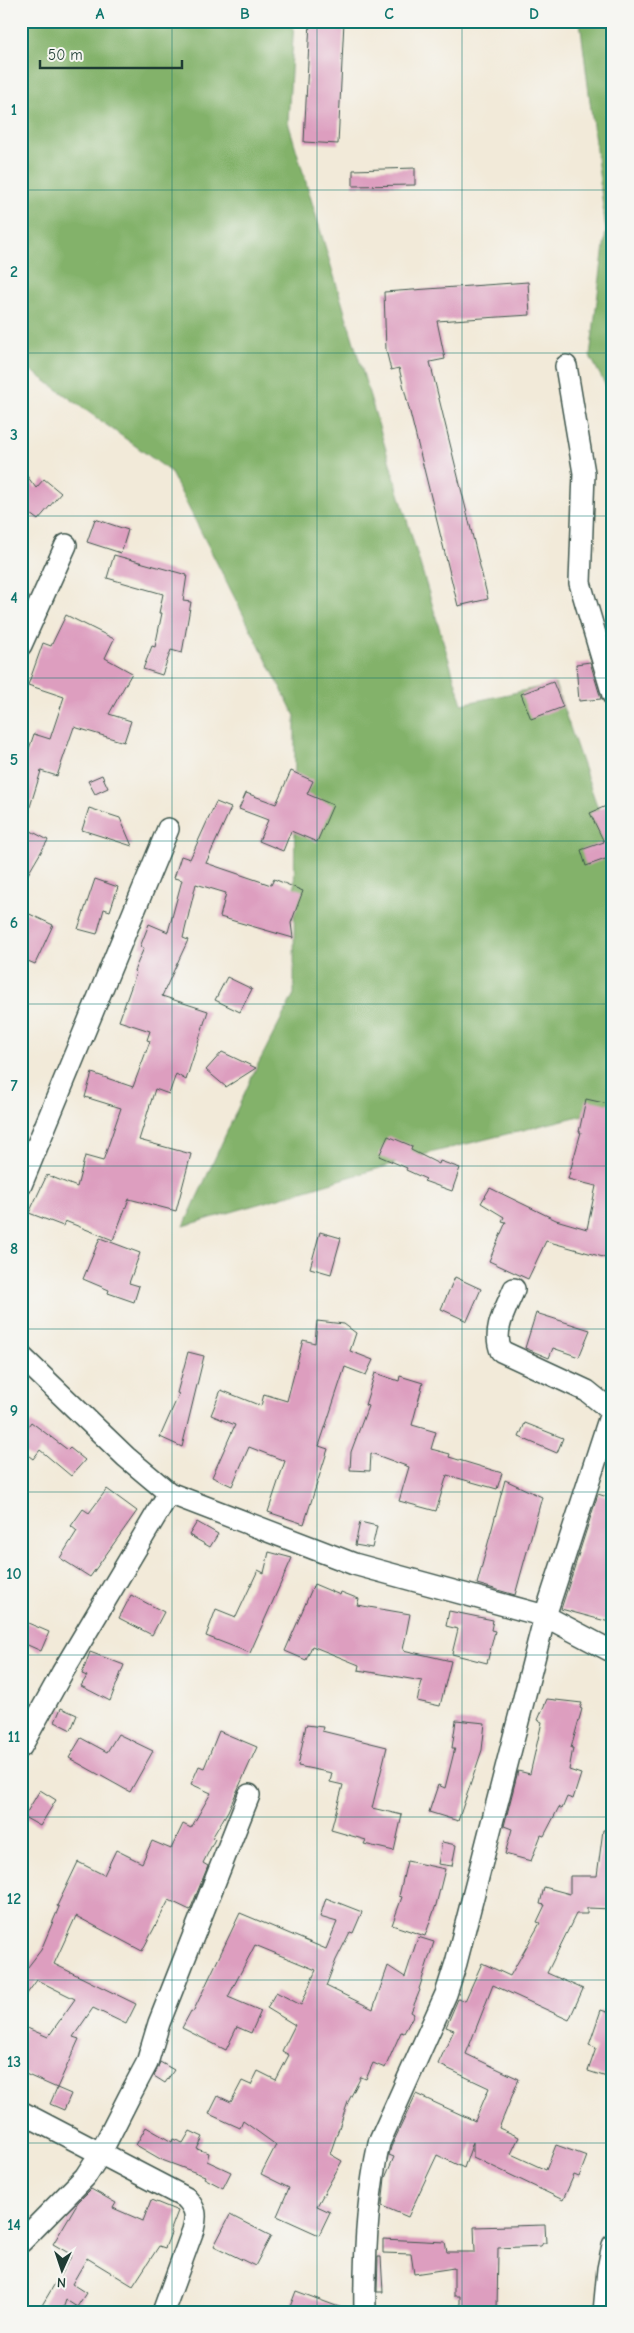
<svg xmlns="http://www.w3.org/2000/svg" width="634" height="2333" font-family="'Comic Neue',sans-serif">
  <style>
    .forest { fill: #83b26b; stroke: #517850 }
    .building { fill: #dd9ebf }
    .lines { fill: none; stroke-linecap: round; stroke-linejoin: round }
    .minor-casing { stroke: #3f574d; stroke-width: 24 }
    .minor { stroke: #fff; stroke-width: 21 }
    .grid { fill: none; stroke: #0f766e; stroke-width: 1; stroke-opacity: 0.55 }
    .neatline { fill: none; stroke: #0f766e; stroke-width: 2 }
    .grid-label { font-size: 16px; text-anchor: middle; font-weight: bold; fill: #0f766e }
  </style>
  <rect width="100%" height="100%" fill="#f6f6f2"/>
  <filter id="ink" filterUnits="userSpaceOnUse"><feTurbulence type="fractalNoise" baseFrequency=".02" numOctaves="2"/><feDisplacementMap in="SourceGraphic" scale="10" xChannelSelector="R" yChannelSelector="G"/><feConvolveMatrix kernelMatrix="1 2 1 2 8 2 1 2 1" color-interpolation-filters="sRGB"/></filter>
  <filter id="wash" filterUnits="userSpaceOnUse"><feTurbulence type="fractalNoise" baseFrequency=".0096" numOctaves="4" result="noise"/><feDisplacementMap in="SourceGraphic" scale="20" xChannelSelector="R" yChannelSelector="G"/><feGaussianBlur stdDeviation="1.12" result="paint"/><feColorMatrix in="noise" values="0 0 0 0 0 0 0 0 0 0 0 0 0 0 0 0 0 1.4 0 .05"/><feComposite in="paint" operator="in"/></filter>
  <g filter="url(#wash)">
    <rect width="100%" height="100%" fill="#f2ead9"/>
    <!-- forest -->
    <path class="forest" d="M21 21H294L288 122 462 704 555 684 613 852 612 1108 434 1152 184 1226 256 1068 294 994 295 716 170 471 21 363Z
      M580 21H613V399L590 356 606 230Z"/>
    <g id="blocks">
      <!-- building -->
      <path class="building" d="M310 21H344L338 144 304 142Z
        M415 168V185L353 186V170Z
        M528 282 530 315 437 321 445 359 430 362 488 599 458 606 399 368 391 370 386 350 384 292Z
        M21 468 36 488 44 479 61 493 38 520 21 507Z
        M95 519 128 530 121 553 87 542Z
        M114 555 187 575 183 601 191 602 182 653 171 650 162 675 143 669 152 646 155 647 162 613H159L163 594 107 578Z
        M66 615 114 639 105 658 132 673 109 714 131 721 124 742 74 727 57 776 41 771 25 823 21 822V773L34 734 50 739 64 697 28 685 43 643 51 646Z
        M590 662 601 699 579 701 576 664Z
        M553 682 563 707 531 719 521 694Z
        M291 771 313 781 307 794 333 805 317 842 291 831 283 851 259 841 268 820 239 809 246 793 276 804Z
        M102 775 108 788 95 794 88 781Z
        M216 802 231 808 206 863 271 885 274 879 303 891 291 923 293 938 220 917 226 893 196 884 183 938 188 940 162 996 208 1011 186 1080 176 1074 169 1094 155 1089 139 1140 191 1154 176 1211 129 1199 113 1240 65 1221 63 1226 29 1213 47 1175 77 1187 85 1156 103 1161 121 1108 85 1097 92 1073 133 1087 150 1041 147 1040 150 1031 119 1021 136 973 134 971 144 948 140 947 149 924 168 932 182 880 174 878 181 856 190 859Z
        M613 803V861L611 857 586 866 581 850 604 842 590 813Z
        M89 808 120 818 132 846 82 830Z
        M31 831 48 840 21 886V848Z
        M95 879 118 887 110 911 104 909 97 934 78 929Z
        M21 910 53 925 35 964 21 958Z
        M227 977 252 989 240 1012 215 1000Z
        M222 1052 256 1068 226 1087 206 1070Z
        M586 1099 613 1105V1251L610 1259 546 1241 528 1279 489 1261 506 1222 502 1221 504 1217 481 1203 490 1188 556 1220 587 1229 596 1186 568 1179 581 1132H579Z
        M388 1136 412 1146 411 1150 439 1164 440 1161 460 1168 452 1191 424 1181 426 1179 406 1170 407 1168 379 1156Z
        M320 1232 341 1238 331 1274 310 1268Z
        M100 1238 140 1253 129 1283 139 1286 134 1302 108 1293 109 1290 83 1279Z
        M455 1277 481 1289 467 1321 441 1309Z
        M536 1313 590 1330 579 1357 553 1348 549 1358 525 1348Z
        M317 1321 344 1324 356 1333 350 1351 373 1360 366 1375 345 1367 319 1446 328 1449 304 1524 268 1512 285 1461 249 1447 232 1486 212 1477 235 1425 211 1415 221 1390 261 1406 264 1394 287 1401 303 1340 315 1343Z
        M188 1352 204 1356 182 1447 160 1437 179 1394 177 1393Z
        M375 1373 399 1381 400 1376 423 1383 412 1425 436 1432 431 1449 450 1454 449 1457 502 1473 497 1489 447 1475 436 1511 399 1501 409 1467 371 1453 370 1471 350 1470 351 1452 368 1406 365 1405Z
        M31 1422 68 1450 70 1448 85 1460 71 1476 40 1450 33 1459 21 1450V1436Z
        M525 1423 563 1438 557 1453 519 1437Z
        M505 1480 542 1497 515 1595 477 1584Z
        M107 1489 137 1511 90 1577 60 1558 77 1531 71 1526 83 1509 89 1513Z
        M598 1494 613 1499V1623L561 1609Z
        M197 1522 218 1534 210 1547 189 1535Z
        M360 1522 377 1526 372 1548 355 1545Z
        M269 1552 292 1558 250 1653 206 1636 216 1609 236 1617 258 1570 264 1573Z
        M314 1584 340 1595 341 1592 359 1599 357 1605 410 1614 403 1650 451 1661 440 1706 417 1701 422 1681 358 1670 359 1665 312 1646 306 1660 285 1651Z
        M131 1595 164 1612 152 1635 119 1618Z
        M449 1611 493 1620 491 1630 495 1631 487 1663 452 1654 458 1629 446 1626Z
        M21 1620 49 1632 41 1651 21 1642Z
        M90 1652 124 1665 110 1701 81 1686 87 1676 82 1674Z
        M547 1699 582 1703 580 1708 582 1709 571 1748H573L569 1770 581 1774 573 1799 567 1797 562 1809 559 1807 544 1836 541 1835 531 1861 505 1854 512 1829 504 1826 518 1771 530 1774 542 1722 538 1720Z
        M61 1708 77 1715 71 1730 55 1722Z
        M456 1720 485 1723 482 1750 458 1821 429 1812 438 1785 445 1788 455 1748H452Z
        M306 1725 323 1727 322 1731 387 1747 372 1808 402 1815 394 1851 364 1844 366 1840 331 1830 343 1785 330 1782 332 1773 298 1766Z
        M219 1731 257 1747 228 1811 212 1838 215 1839 203 1863 208 1866 190 1910 169 1900 142 1951 76 1916 54 1964 136 2004 126 2024 93 2008 73 2037 79 2039 57 2088 21 2072V2036L25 2027 48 2037 75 1999 37 1980 21 2002V1976L41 1950 59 1907 57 1906 78 1862 104 1875 116 1850 142 1863 152 1841 171 1849 183 1824 191 1828 211 1793 191 1784 199 1766 204 1768Z
        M118 1734 153 1751 130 1792 69 1758 81 1738 107 1752Z
        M40 1790 56 1800 40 1826 24 1817Z
        M603 1830H613V1909L587 1908V1914H576L547 1973 583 1989 569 2020 493 1985 466 2054 519 2079 499 2128 519 2137 511 2154 546 2170 556 2145 587 2156 579 2177 574 2175 563 2200 473 2157V2142L464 2168 437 2155 408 2217 382 2206 385 2178 394 2157 389 2155 391 2147 416 2094 475 2121 489 2088 438 2064 454 2030 446 2027 458 1999 465 2001 482 1963 510 1976 540 1923 537 1922 545 1905 540 1904 544 1887 570 1894V1876H597Z
        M442 1842 456 1845 452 1866 438 1864Z
        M407 1861 445 1869 436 1905 425 1936 392 1925 402 1897 399 1896Z
        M326 1898 362 1912 353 1933 350 1932 336 1960 326 1986 373 2009 388 1966 405 1977 418 1937 434 1942 419 1989 420 1990 411 2012 414 2014 404 2033 401 2032 385 2068 373 2063 366 2079 361 2077 348 2102 330 2154 342 2161 317 2206 330 2212 319 2235 277 2216 289 2188 261 2174 276 2145 243 2121 240 2128 209 2114 218 2096 231 2102 242 2081 251 2085 258 2071 276 2080 289 2055 282 2051 295 2025 267 2008 276 1992 301 2005 316 1970 255 1945 228 1997 261 2011 251 2033 237 2027 226 2050 182 2028 191 2011 193 2012 240 1913 326 1949 337 1922 320 1917Z
        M601 2010 613 2014V2079L588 2071 596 2048 589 2045Z
        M160 2062 174 2070 165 2083 154 2076Z
        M57 2088 71 2094 64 2110 50 2104Z
        M146 2127 172 2142 173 2139 183 2143 190 2131 203 2137 197 2149 209 2153 207 2161 231 2172 223 2188 204 2178 205 2176 162 2160 136 2145Z
        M91 2189 116 2203 113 2208 143 2221 151 2200 178 2211 170 2232 171 2233 165 2248 159 2246 133 2286 87 2258 72 2284 86 2293 77 2307 66 2300 62 2312H38L72 2255 53 2244 78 2202Z
        M230 2215 271 2236 255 2266 214 2246Z
        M545 2225 546 2243H543L541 2246 498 2248 497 2312H460V2296H454V2268L414 2274 411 2254 383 2253V2239L445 2242 447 2252H475L474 2227Z
        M378 2257H381L383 2292H377Z
        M296 2291 347 2310V2312H288Z"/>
    </g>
  </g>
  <g filter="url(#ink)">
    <use href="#blocks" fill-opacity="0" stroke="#3f574d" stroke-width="1"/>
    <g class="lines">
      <defs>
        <path id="minor" d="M566 366 584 473 580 583 613 695
          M21 645 66 545
          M21 1185 168 829
          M514 1289C506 1309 492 1330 501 1351L587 1391 613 1412
          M21 1356 126 1457 169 1493 354 1564 545 1616 613 1652
          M21 1747 62 1673 169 1493
          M21 2112 186 2198C196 2209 197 2215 193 2230L163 2312
          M21 2242 85 2177 100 2154 129 2097 147 2063 159 2023 249 1795
          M365 2312C364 2255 367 2198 379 2143L446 1994 456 1963 545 1616 613 1407
          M604 2312 608 2269 613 2245"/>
      </defs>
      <!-- minor casing -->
      <use href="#minor" class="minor-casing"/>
      <!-- minor -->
      <use href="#minor" class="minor"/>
    </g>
  </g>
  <!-- grid -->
  <path class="grid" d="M172 21V2312M317 21V2312M462 21V2312M21 190H613M21 353H613M21 516H613M21 678H613M21 841H613M21 1004H613M21 1166H613M21 1329H613M21 1492H613M21 1655H613M21 1817H613M21 1980H613M21 2143H613"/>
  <!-- margin -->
  <rect width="634" height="2333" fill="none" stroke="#f6f6f2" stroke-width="55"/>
  <!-- north arrow -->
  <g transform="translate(62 2270) rotate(183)" stroke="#f6f6f2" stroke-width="4" paint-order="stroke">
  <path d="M0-4L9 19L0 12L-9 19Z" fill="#1f3d34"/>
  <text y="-8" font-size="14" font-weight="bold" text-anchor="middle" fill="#1f3d34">N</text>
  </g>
  <!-- scale -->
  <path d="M40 60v8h142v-8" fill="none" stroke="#1f3d34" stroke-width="2.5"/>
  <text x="48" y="60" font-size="15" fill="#1f3d34" stroke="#f6f6f2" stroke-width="4" paint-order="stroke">50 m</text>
  <rect x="28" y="28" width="578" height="2278" class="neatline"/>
  <g class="grid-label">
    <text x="100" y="19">A</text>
    <text x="245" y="19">B</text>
    <text x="389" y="19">C</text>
    <text x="534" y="19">D</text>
    <text x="14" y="115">1</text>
    <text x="14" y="277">2</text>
    <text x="14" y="440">3</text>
    <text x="14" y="603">4</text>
    <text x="14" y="765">5</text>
    <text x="14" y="928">6</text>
    <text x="14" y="1091">7</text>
    <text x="14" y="1254">8</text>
    <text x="14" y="1416">9</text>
    <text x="14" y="1579">10</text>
    <text x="14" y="1742">11</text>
    <text x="14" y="1904">12</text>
    <text x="14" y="2067">13</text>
    <text x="14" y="2230">14</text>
  </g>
</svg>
